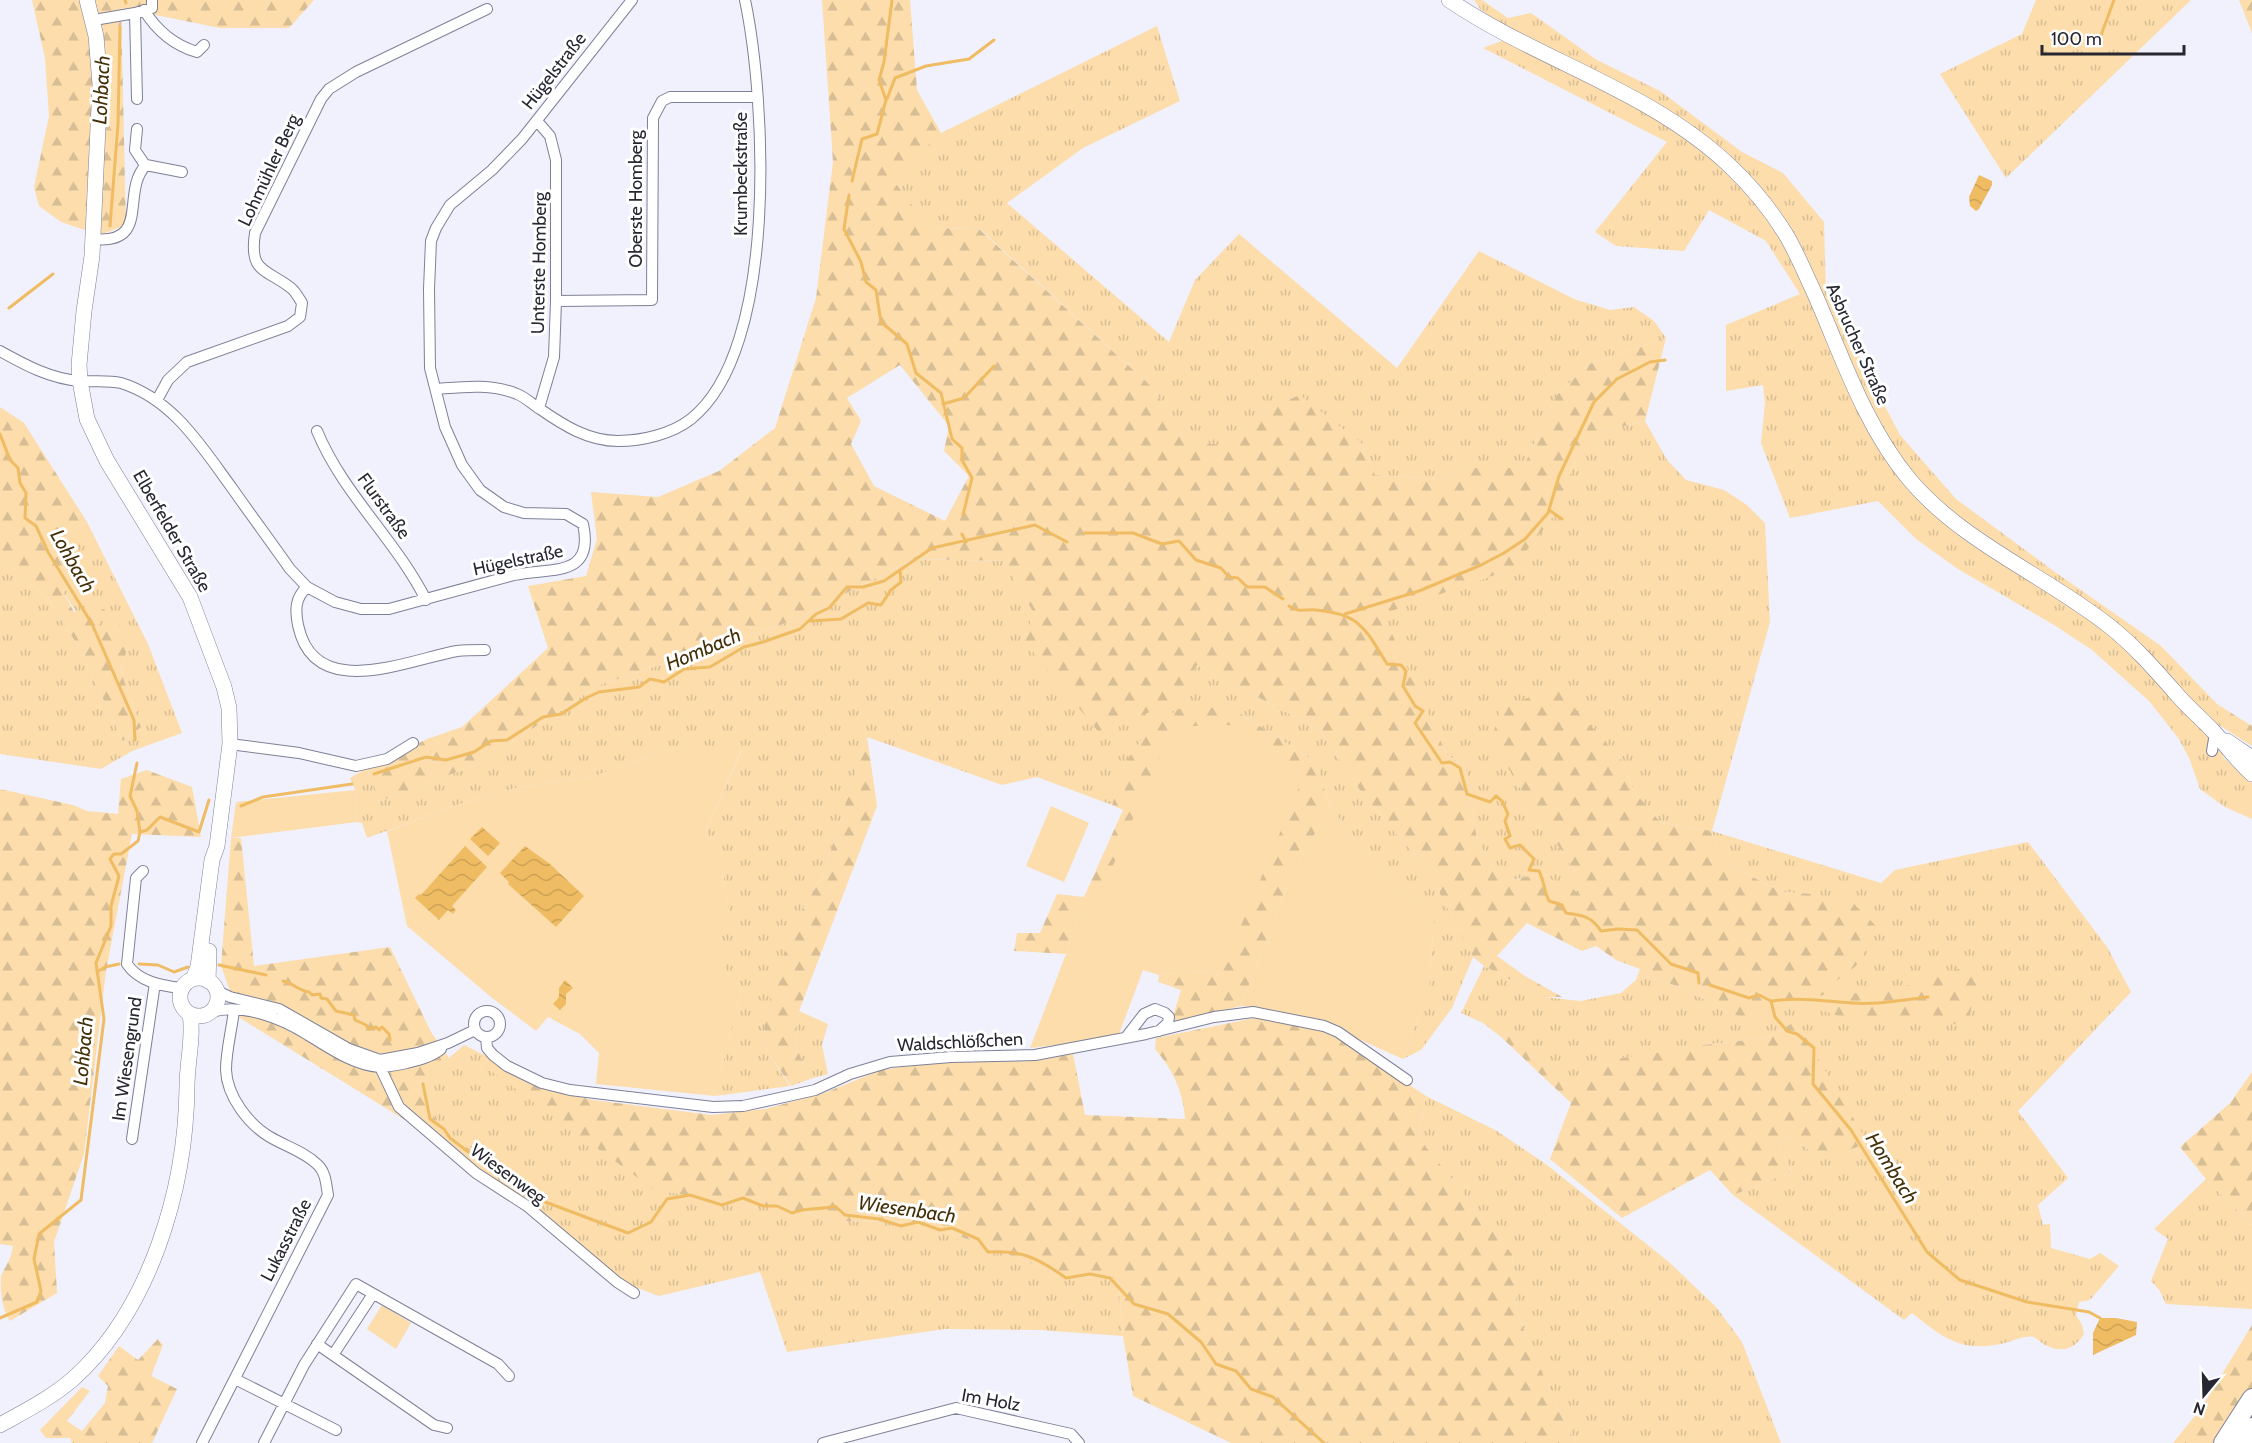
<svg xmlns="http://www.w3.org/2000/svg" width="2252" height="1443" font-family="Cabin,sans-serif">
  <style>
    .grass { fill: url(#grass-tufts) }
    .forest { fill: url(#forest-firs); fill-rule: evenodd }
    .park { fill: #fcddab }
    .water { fill: url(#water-waves) }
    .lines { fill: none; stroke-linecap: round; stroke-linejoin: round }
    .stream { stroke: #efbc63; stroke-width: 3 }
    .street-casing { stroke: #7e8098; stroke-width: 12 }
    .secondary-casing { stroke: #7e8098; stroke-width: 16 }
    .highway-casing { stroke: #7e8098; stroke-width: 20 }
    .street { stroke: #fff; stroke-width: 10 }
    .secondary { stroke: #fff; stroke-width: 15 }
    .highway { stroke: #fff; stroke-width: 18 }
    .labels { text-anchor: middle; stroke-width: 6; stroke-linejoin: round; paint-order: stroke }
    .street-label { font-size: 18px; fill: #262731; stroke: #fff }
    .water-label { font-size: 20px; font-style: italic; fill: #443008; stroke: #fff }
  </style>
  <defs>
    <pattern id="grass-tufts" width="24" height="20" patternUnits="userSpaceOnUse" patternTransform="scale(1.5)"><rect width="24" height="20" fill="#fcddab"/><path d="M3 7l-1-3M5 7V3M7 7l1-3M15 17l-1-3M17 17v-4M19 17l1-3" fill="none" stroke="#d8be94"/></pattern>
    <pattern id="forest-firs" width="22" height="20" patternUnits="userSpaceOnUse" patternTransform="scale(1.5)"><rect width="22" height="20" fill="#fcddab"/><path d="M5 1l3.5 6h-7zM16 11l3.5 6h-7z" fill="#d8be94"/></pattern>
    <pattern id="water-waves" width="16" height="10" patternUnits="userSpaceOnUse" patternTransform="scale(1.5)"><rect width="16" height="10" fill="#efbc63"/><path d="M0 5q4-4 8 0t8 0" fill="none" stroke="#cda256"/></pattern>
  </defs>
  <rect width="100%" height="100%" fill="#f0f1fc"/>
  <!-- grass -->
  <path class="grass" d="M1474 0H1482L1508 18 1531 13 1597 60 1660 91 1742 152 1783 173 1824 222 1826 294 1900 435 1956 499 2055 572 2161 646 2217 704 2223 757 2252 783V819L2225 807 2200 789 2190 760 2179 739 2149 701 2092 650 2054 625 1958 569 1916 539 1878 501 1790 518 1761 443 1765 403 1763 385 1726 391V325L1800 294 1766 241 1709 210 1684 251 1616 246 1595 232 1667 142 1483 48 1517 35 1481 10Z
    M2036 0H2191L2006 178 1940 74 2022 34Z
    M1157 26 1180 101 1083 148 1007 203 1169 342 1195 280 1239 234 1397 368 1479 251 1574 299 1610 310 1634 307 1654 321 1666 338 1589 364 1557 395 1523 468H1469L1441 479 1375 475 1361 443 1266 409 1234 447 1187 442 1153 388 980 229 930 228 891 178 941 133Z
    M1645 421 1667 460 1686 480 1724 490 1747 505 1765 523 1770 622 1712 831 1881 883 1895 870 2028 842 2107 947 2131 992 2018 1111 2068 1178 2038 1205 2043 1225 2050 1224 2051 1248 2090 1259 2100 1253 2119 1266 2090 1300 2079 1302 2076 1315 2082 1325 2084 1334C2074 1350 2062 1353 2045 1345 2041 1343 2037 1338 2033 1337 2026 1335 2013 1341 2005 1343 1961 1353 1945 1339 1912 1313L1904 1320 1733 1195 1791 1172 1778 1142 1787 1136 1824 1159 1796 1021 1767 1038 1703 1045 1575 1091 1508 1033 1501 1037 1483 1023 1461 1013 1484 966 1544 997 1581 1001 1621 993 1636 980 1638 974 1684 988 1730 1014 1768 1003H1799L1856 966 1814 894 1782 892 1723 862 1712 831 1661 823 1633 790 1623 762 1516 782 1582 882 1579 894 1540 874 1502 882 1477 840 1465 766 1447 755 1382 613 1512 569 1570 468 1603 431Z
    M87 522 148 644 182 733 132 751 101 769 0 754V556L49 600 78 646 123 741 141 727 121 672 128 645 93 637 63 592 69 579 56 551 63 534Z
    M913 559 1004 561 1033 612 1175 700 1197 665 1320 730 1363 795 1427 869 1473 957 1452 1008 1421 1050 1403 1059 1429 989 1434 916 1399 890 1367 856 1330 806 1314 761 1230 707 1125 763 1112 805 1037 777 1002 785 867 737 822 878 797 918 764 1027 767 1051 790 1086 715 1096 741 989 724 968 719 944 729 913 723 873 706 830 742 750 673 748 592 777 519 787 463 803 367 838 362 823 357 822 355 790 350 778 367 768 378 802 478 764 599 685 792 621Z
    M799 1011 828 1024 822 1045 828 1074 810 1079 795 1044Z
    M464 1045 488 1057 484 1065 797 1210 834 1221 922 1222 1064 1276 1118 1278 1123 1336 1039 1330 945 1329 787 1352 760 1272 659 1296 624 1283 505 1189 516 1182 439 1128 419 1084Z
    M1426 1096 1497 1131 1547 1165 1669 1262 1716 1307 1742 1342 1781 1443H1576L1559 1412 1517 1313 1512 1254 1418 1137Z
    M2206 1179 2252 1225V1309L2166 1304 2160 1291 2151 1281 2168 1239 2154 1229Z"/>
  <!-- forest -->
  <path class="forest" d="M32 0H314L289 28H220L121 8 126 225 100 235 61 222 39 206 34 187 49 116 45 58Z
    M822 0H910L917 90 941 133 892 179 930 228 979 229 1153 388 1187 442 1234 446 1266 409 1300 395 1361 443 1375 475 1441 479 1469 468H1523L1557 395 1589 364 1666 338 1645 421 1603 431 1570 468 1575 489 1512 569 1383 614 1447 755 1465 766 1477 840 1502 882 1540 874 1579 893 1582 882 1516 782 1492 738 1500 710 1555 686 1623 762 1633 790 1661 823 1712 831 1723 862 1782 892 1814 894 1851 901 1878 928 1856 966 1832 984 1829 993 1799 1003H1768L1754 1019 1730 1014 1684 988 1638 974 1640 969 1616 960 1596 946 1582 951 1527 923 1497 956 1525 976 1562 997H1544L1484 966 1473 957 1427 869 1363 795 1320 730 1197 665 1175 700 1101 735 1025 642 1033 612 1004 561 913 559 792 621 599 685 478 764 378 802 367 768 427 739 462 727 548 648 528 586 586 576 597 539 591 492 658 497 719 471 775 428 816 298 833 162ZM900 365 949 426 944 451 969 476 945 521 874 486 851 444 861 421 847 398Z
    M2239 0H2252V33Z
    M0 407 24 423 87 522 63 534 56 551 69 579 63 592 74 612 105 609 93 637 120 625 128 645 121 672 141 727 123 741 78 646 49 600 0 556Z
    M2217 704 2252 726V746L2219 725Z
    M1230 707 1314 761 1330 806 1290 879 1241 1006 1171 1023 1181 990 1158 982 1159 975 1199 971 1220 976 1098 901 1078 915 1066 954 1014 951 1017 933H1040L1057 894 1084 897 1123 810 1112 805 1125 763 1151 726 1181 708Z
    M867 736 877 806 799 1011 795 1044 810 1079 791 1086 767 1051 764 1027 774 981 797 918 822 878Z
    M147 770 192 787 201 837 132 834 106 971 84 1154 54 1242 57 1293 10 1321C2 1309 0 1291 1 1276 7 1263 10 1262 13 1246L0 1244V789L73 805 87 811 118 814 121 779Z
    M231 838H241L254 966 390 947 431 1032 449 1058 419 1084 439 1128 517 1182 505 1189 431 1136 240 1018 221 966Z
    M1983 959 1967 1026 1907 1017H1842L1824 1011 1829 995 1873 992 1922 983Z
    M1254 1018 1319 1029 1335 1035 1426 1096 1418 1137 1512 1254 1517 1313 1559 1412 1576 1443H1231L1133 1396 1123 1336 1118 1278 1064 1276 922 1222 834 1221 797 1210 656 1191 483 1065 488 1057 522 1080 540 1088 593 1100 712 1115 765 1109 824 1093 881 1070 938 1062 1035 1061 1073 1054 1085 1115 1185 1119C1183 1091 1173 1070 1155 1049L1156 1038Z
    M1796 1021 1868 1143 1824 1159 1787 1136 1778 1142 1791 1172 1733 1195 1710 1170 1622 1218 1550 1159 1571 1103 1501 1037 1508 1033 1575 1091 1604 1061 1703 1045 1767 1038Z
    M2252 1072V1225L2206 1179 2180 1147 2230 1103Z
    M2252 1325V1443H2173L2202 1407Z
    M158 1339 163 1345 151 1376 177 1389 152 1443H72L70 1438H46L40 1430 82 1387 90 1391 67 1421 82 1431 105 1403 108 1386 98 1376 119 1346 138 1360Z"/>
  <!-- park -->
  <path class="park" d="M1230 725 1259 740 1302 780 1220 976 1199 971 1159 975 1143 970 1119 1034 1073 1043 1030 1048 1066 954 1078 915 1098 901 1163 748 1193 726Z
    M673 748 742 749 706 830 723 873 729 913 719 944 724 968 741 989 715 1096 596 1084 599 1053 580 1034 548 1017 536 1031 491 997 407 926 387 831 463 803 519 787 592 777Z
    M355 790 357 822 231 838 236 802Z
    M1051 806 1089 823 1064 882 1026 866Z
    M1330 806 1367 856 1399 890 1434 916 1429 989 1403 1059C1347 1034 1303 1012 1241 1006L1290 879Z
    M382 1305 411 1323 396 1349 367 1329Z"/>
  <!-- water -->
  <path class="water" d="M1979 175 1992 181V185L1979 209 1976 211 1970 206 1969 197Z
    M482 827 500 843 488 856 470 839Z
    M465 846 487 867 452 906 456 910 453 914 448 910 439 920 415 898 419 894 421 895Z
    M525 846 550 864 584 896 556 927 508 884 509 882 500 873Z
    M565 980 573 988 566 994V1004L560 1010 553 1004 559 997V988Z
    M2100 1318H2116L2137 1322 2136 1335 2093 1355V1333Z"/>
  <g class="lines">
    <!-- stream -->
    <path class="stream" d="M125 0 126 3
      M2100 38 2114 0
      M887 99 895 78 926 66 969 59 994 40
      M852 181 862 139 877 134 886 100 879 80 884 62 892 0
      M849 195 844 229 861 262 866 282 876 290 881 322 907 344 916 373 941 393 952 439 962 448V460L972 478 963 515
      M110 226 118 124 120 27
      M9 308 53 274
      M943 404 964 398 994 366
      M0 434 10 460 18 468 20 483 26 493 25 518 36 526 48 552 92 624 134 720 135 740
      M1549 510 1562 519
      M1084 533H1133L1162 544 1179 541 1196 560 1221 568 1229 577 1238 578 1247 587H1265L1283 599
      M962 534 966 542
      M1289 606C1299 613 1305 609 1316 610 1361 614 1365 629 1387 664L1401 665 1406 671 1403 686 1415 706 1423 711 1415 723 1442 763 1450 762 1460 768 1467 794 1490 802 1496 796 1502 801 1508 814 1505 821 1510 836 1505 839 1510 848 1520 845 1534 859 1529 870 1539 871C1544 881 1544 891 1549 901L1562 905 1566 913C1583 915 1592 917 1601 931L1618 929 1637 930 1671 964 1698 973 1699 983
      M1345 614 1419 591 1481 565 1504 553 1525 539 1548 513 1559 476 1594 402 1617 379 1650 362 1665 360
      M811 621 841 619 868 603 881 605 891 590 901 582 900 570
      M374 774 426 757 446 760 474 752 491 741 507 740 543 717 561 714 586 698 599 692 639 687 650 679 664 682 684 669 710 667 744 647 763 642 800 629 816 614 829 608 847 587H863L884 581 932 548 1035 525 1067 542
      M241 806 263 797 352 784
      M140 832 147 830 160 817 199 832 209 800
      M139 964 158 965 174 972 188 967
      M219 965 266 975
      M97 972 105 967 119 964
      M283 981C293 983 299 991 309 992L312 995 320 994 321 998 327 999 336 1011 354 1015 355 1020 366 1025 369 1029 376 1027 379 1030 382 1027 389 1034 390 1040
      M1710 985 1749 998 1759 995 1771 1001 1775 1017 1787 1031 1797 1034 1814 1048 1813 1084 1851 1130 1927 1252 1960 1280 2027 1302 2089 1312 2100 1318
      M1772 1001C1798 997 1826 1001 1852 1003 1877 1005 1903 1000 1928 997
      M423 1084 430 1119 444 1129 450 1138 524 1194 628 1233 651 1222 667 1199 690 1195 722 1205 743 1198 763 1206H777L792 1213C809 1206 817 1211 835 1206L845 1215 879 1219 901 1226 918 1222 940 1230 952 1228 978 1239 988 1252C1022 1250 1038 1258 1066 1278L1090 1274 1110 1278 1134 1304 1168 1314 1201 1342 1216 1364 1236 1371 1251 1389 1273 1397 1324 1443
      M0 1318 37 1302 41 1291 34 1259 39 1234 81 1200 104 1019 96 963 111 926V906L119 876 110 859 114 854H121L138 841 140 832 137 811 130 796 137 763"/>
    <defs>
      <path id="street" d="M144 10C157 31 173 45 197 52L204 45
        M135 13 137 99
        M94 20 135 13 152 8V0
        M537 121 550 136 556 160V301L554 357 539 408
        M137 129 135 150 145 165
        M93 239C152 245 120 192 146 165L182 172
        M556 301 652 300 653 118 662 101 670 97H757
        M0 351C25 365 51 379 80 381 94 382 108 380 121 383 173 399 202 447 232 488 251 515 271 542 290 569L307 587 335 602 361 609H389L514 575C550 567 595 579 583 524L566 514 524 513 504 507 480 490 462 465 445 427 430 368 429 289 431 241 436 228 450 205 492 170 522 139 632 0
        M436 389C462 387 491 383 517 394 525 397 532 404 540 409 563 425 588 441 618 441 642 441 672 434 691 419 779 349 766 100 745 0
        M157 400 168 380 187 362 288 326 300 317 302 303C299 298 295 291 291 288 265 268 249 273 255 233L321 99 329 89 356 72 487 9
        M317 431C343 494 396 540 426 600
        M307 587C295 598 295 610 298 625 314 703 407 660 457 651 466 650 476 650 485 650
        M230 744 299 753 356 766 387 759 413 743
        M2212 751 2215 733
        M143 871 136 878 127 964C139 982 162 986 182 988
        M217 991 230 997 279 1009 349 1049 380 1060 418 1053 448 1043 475 1030
        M474 1024a13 13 0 1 1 26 0a13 13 0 1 1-26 0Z
        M211 1012C243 1003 281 1018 308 1035 330 1048 353 1065 379 1067 388 1067 398 1065 407 1063 419 1060 431 1057 441 1049
        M1127 1036 1144 1014 1155 1009 1165 1013 1169 1017 1168 1023 1159 1031
        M486 1037 487 1048 493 1055 507 1066 542 1083 570 1090 713 1107 743 1106 815 1090 850 1074 890 1062 951 1057 1035 1055 1146 1034 1214 1017 1253 1012 1324 1026 1338 1032 1407 1080
        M380 1060V1067L399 1107 476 1173 527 1206 617 1282 634 1293
        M132 1139 155 983
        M317 1344 434 1425 447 1428
        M333 1355 373 1294
        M235 1379 336 1430
        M202 1443 328 1195C326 1184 326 1173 318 1165 305 1152 285 1146 270 1137 248 1124 227 1096 226 1070 226 1050 232 1029 234 1010
        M264 1443 304 1365 356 1284 498 1364 509 1376
        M823 1443 956 1408 1071 1434 1079 1443"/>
      <path id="secondary" d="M87 0 96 36 100 84 92 256 84 311 79 365 80 381 87 419 107 461 190 597 224 687 229 708 230 744 217 846 212 860 198 967 193 979
        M1449 0C1539 61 1650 90 1730 166 1751 186 1770 209 1785 233 1796 251 1804 271 1813 290 1842 355 1863 423 1909 479 1963 543 2043 574 2108 625 2135 646 2158 673 2181 699 2191 710 2203 720 2213 731 2227 746 2237 761 2252 774
        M2227 741 2252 758
        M180 997a19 19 0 1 1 38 0a19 19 0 1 1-38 0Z
        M208 981 209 951
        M0 1425C25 1411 51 1398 73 1379 151 1309 186 1188 187 1086 187 1062 194 1037 190 1014"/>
      <path id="highway" d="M2223 1443 2252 1398
        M2241 1443 2252 1427"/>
    </defs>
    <!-- street casing -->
    <use href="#street" class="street-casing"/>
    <!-- secondary casing -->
    <use href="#secondary" class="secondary-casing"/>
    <!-- highway casing -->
    <use href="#highway" class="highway-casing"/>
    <!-- street -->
    <use href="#street" class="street"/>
    <!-- secondary -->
    <use href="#secondary" class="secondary"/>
    <!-- highway -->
    <use href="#highway" class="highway"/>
  </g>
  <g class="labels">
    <!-- street labels -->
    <g class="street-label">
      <text transform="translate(554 71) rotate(-52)" y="6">Hügelstraße</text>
      <text transform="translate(269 170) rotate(-65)" y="6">Lohmühler Berg</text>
      <text transform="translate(741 174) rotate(-90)" y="6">Krumbeckstraße</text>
      <text transform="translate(636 199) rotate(-90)" y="6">Oberste Homberg</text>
      <text transform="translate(539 263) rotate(-89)" y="6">Unterste Homberg</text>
      <text transform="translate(1858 344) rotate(66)" y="6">Asbrucher Straße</text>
      <text transform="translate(384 506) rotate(54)" y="6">Flurstraße</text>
      <text transform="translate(172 531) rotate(60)" y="6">Elberfelder Straße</text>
      <text transform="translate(518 560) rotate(-12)" y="6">Hügelstraße</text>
      <text transform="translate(960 1042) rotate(-3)" y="6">Waldschlößchen</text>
      <text transform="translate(127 1059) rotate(-82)" y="6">Im Wiesengrund</text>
      <text transform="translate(508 1174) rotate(36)" y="6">Wiesenweg</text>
      <text transform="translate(286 1240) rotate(-63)" y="6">Lukasstraße</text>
      <text transform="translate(991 1400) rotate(10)" y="6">Im Holz</text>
    </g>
    <!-- water labels -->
    <g class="water-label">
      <text transform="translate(101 90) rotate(-87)" y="7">Lohbach</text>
      <text transform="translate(73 561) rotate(60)" y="7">Lohbach</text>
      <text transform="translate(703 649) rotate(-23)" y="7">Hombach</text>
      <text transform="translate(83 1051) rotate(-85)" y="7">Lohbach</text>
      <text transform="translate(1892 1168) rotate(58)" y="7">Hombach</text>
      <text transform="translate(907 1209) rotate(8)" y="7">Wiesenbach</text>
    </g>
  </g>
  <!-- north arrow -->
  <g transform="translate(2204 1395) rotate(199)" stroke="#ffffff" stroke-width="4.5" paint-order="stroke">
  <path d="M0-4.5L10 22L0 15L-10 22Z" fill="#262731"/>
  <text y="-9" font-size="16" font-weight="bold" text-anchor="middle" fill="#262731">N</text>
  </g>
  <!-- scale -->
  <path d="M2042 45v9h142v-9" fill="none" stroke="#262731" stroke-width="3"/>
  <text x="2051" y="45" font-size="18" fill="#262731" stroke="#ffffff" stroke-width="4.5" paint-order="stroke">100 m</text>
</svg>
